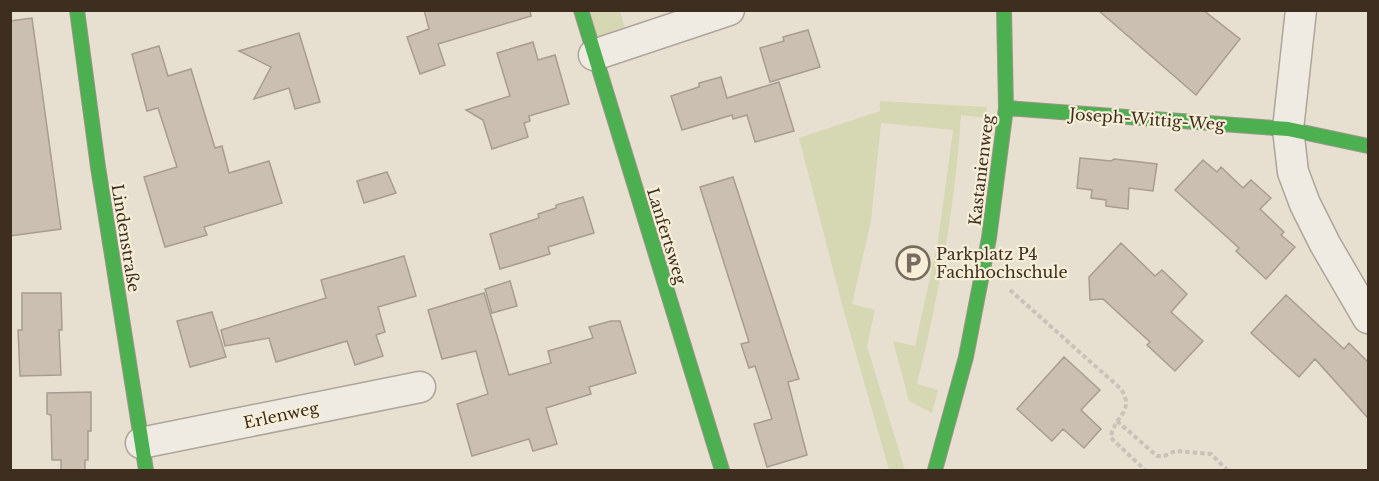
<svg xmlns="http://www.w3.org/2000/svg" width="1379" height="481" font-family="'Libre Baskerville',serif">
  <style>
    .green { fill: #d6d7b3 }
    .building { fill: #cbbfb2; stroke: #a89c90; stroke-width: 1.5 }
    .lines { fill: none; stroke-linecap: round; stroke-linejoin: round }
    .street-casing { stroke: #ada599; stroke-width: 33 }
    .fast-casing { stroke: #9c958a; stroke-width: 16 }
    .path { stroke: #c8c2b9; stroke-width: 4; stroke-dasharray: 4.5 3; stroke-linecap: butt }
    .street { stroke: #efebe3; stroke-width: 30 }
    .fast { stroke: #4caf50; stroke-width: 14 }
    .labels { text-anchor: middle; stroke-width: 4.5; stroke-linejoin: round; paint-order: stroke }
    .street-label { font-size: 16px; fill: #3d2e20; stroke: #f7eed8 }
    .poi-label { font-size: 16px; fill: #3d2e20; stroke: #f7eed8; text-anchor: start }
  </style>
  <rect width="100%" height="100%" fill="#e7e0d1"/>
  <!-- green -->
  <path class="green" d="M589 11H620L627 35 599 43Z
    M880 101 987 107 985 118 961 115C955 208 939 294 917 384L938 390 932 413 909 401 893 341 915 346 938 241 953 130 881 123 871 221 852 304 875 310 867 346 905 470H889L843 308 799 138 880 111Z"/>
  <!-- building -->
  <path class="building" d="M424 10H530L531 16 438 44 445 65 420 74 407 37 429 29Z
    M1098 10H1203L1240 39 1196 95Z
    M32 18 61 229 10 236V21Z
    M808 30 820 67 770 82 760 48 784 41 783 37Z
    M299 33 320 102 295 109 289 88 254 99 271 67 239 51Z
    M533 42 538 60 555 55 569 104 529 116 530 121 524 123 528 137 492 149 483 120 466 110 510 96 497 53Z
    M159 46 168 76 191 69 215 148 222 146 229 173 269 161 282 203 204 227 207 235 165 247 144 177 177 167 158 108 147 111 132 54Z
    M721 77 727 98 779 82 794 131 755 142 747 115 733 119 732 115 682 130 671 96 699 87V83Z
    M1080 158 1111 161 1114 159 1157 164 1153 191 1129 188 1128 209 1106 206V200L1091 198 1092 190 1077 188Z
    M1203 160 1217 172 1221 167 1243 188 1251 180 1271 198 1260 209 1284 232 1281 235 1295 247 1266 279 1236 251 1239 248 1175 190Z
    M387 172 396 193 364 203 357 181Z
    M733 177 799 379 788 382 807 455 767 467 754 424 772 419 755 366 749 368 741 344 749 342 700 187Z
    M583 197 594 233 548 247 550 254 500 269 490 234 539 218 538 214 556 208V205Z
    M1121 243 1155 276 1162 270 1187 294 1171 312 1203 341 1175 371 1147 345 1150 342 1103 299 1090 300 1089 277Z
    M404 256 416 296 378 307 385 332 376 335 383 356 355 365 347 341 276 362 269 338 225 346 221 330 326 298 321 280Z
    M510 281 517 306 492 313 485 289Z
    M22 293H61L62 330H59L61 375 20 376 18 330H22Z
    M484 293 509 375 551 363 548 351 593 338 589 327 611 321H620L636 373 589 387 591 394 546 408 557 444 533 451 529 439 472 456 457 404 488 394 482 373 476 351 442 359 428 310Z
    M1286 295 1344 349 1349 343 1368 362V418L1315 359 1299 377 1251 333Z
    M212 312 226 357 190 367 177 321Z
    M1064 357 1100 390 1081 410 1101 429 1084 448 1063 429 1052 441 1017 409Z
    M91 392V431H88V460H85V471H61V460H52L51 415 47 414V393Z"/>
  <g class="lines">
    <defs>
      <path id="street" d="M1301 10 1288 129 1293 172 1305 204 1325 244 1368 318
        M594 55 729 10
        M141 443 420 387"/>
      <path id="fast" d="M77 10 98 167 146 470
        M581 10 722 470
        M1006 108 1288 129 1368 146
        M935 470 966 357 989 238 1006 108 1004 10"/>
    </defs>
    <!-- street casing -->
    <use href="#street" class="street-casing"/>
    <!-- fast casing -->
    <use href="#fast" class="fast-casing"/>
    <!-- path -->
    <path class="path" d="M1010 290 1121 389C1136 412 1113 416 1111 438L1145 470
      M1117 421 1157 456H1164L1175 451 1211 454 1227 470"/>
    <!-- street -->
    <use href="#street" class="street"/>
    <!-- fast -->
    <use href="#fast" class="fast"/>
  </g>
  <!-- icons -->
  <defs>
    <symbol id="parking-ring" viewBox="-11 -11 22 22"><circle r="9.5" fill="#f7eed8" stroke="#786c5e" stroke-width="1.5"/><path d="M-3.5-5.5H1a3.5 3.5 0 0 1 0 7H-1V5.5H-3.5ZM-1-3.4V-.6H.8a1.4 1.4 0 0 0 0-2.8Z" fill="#786c5e"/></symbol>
  </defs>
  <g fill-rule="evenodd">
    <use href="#parking-ring" x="894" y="244" width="38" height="38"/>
  </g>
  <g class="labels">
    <!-- street labels -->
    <g class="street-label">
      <text transform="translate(1147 119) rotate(4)" y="6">Joseph-Wittig-Weg</text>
      <text transform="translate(981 170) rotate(-83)" y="6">Kastanienweg</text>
      <text transform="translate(667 236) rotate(73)" y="6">Lanfertsweg</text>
      <text transform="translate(126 238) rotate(81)" y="6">Lindenstraße</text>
      <text transform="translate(281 415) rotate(-12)" y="6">Erlenweg</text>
    </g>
    <!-- poi labels -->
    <g class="poi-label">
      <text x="936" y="260">Parkplatz P4<tspan x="936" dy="18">Fachhochschule</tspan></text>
    </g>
  </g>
  <!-- border -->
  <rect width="1379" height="481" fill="none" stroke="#3d2e20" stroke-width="24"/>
</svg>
